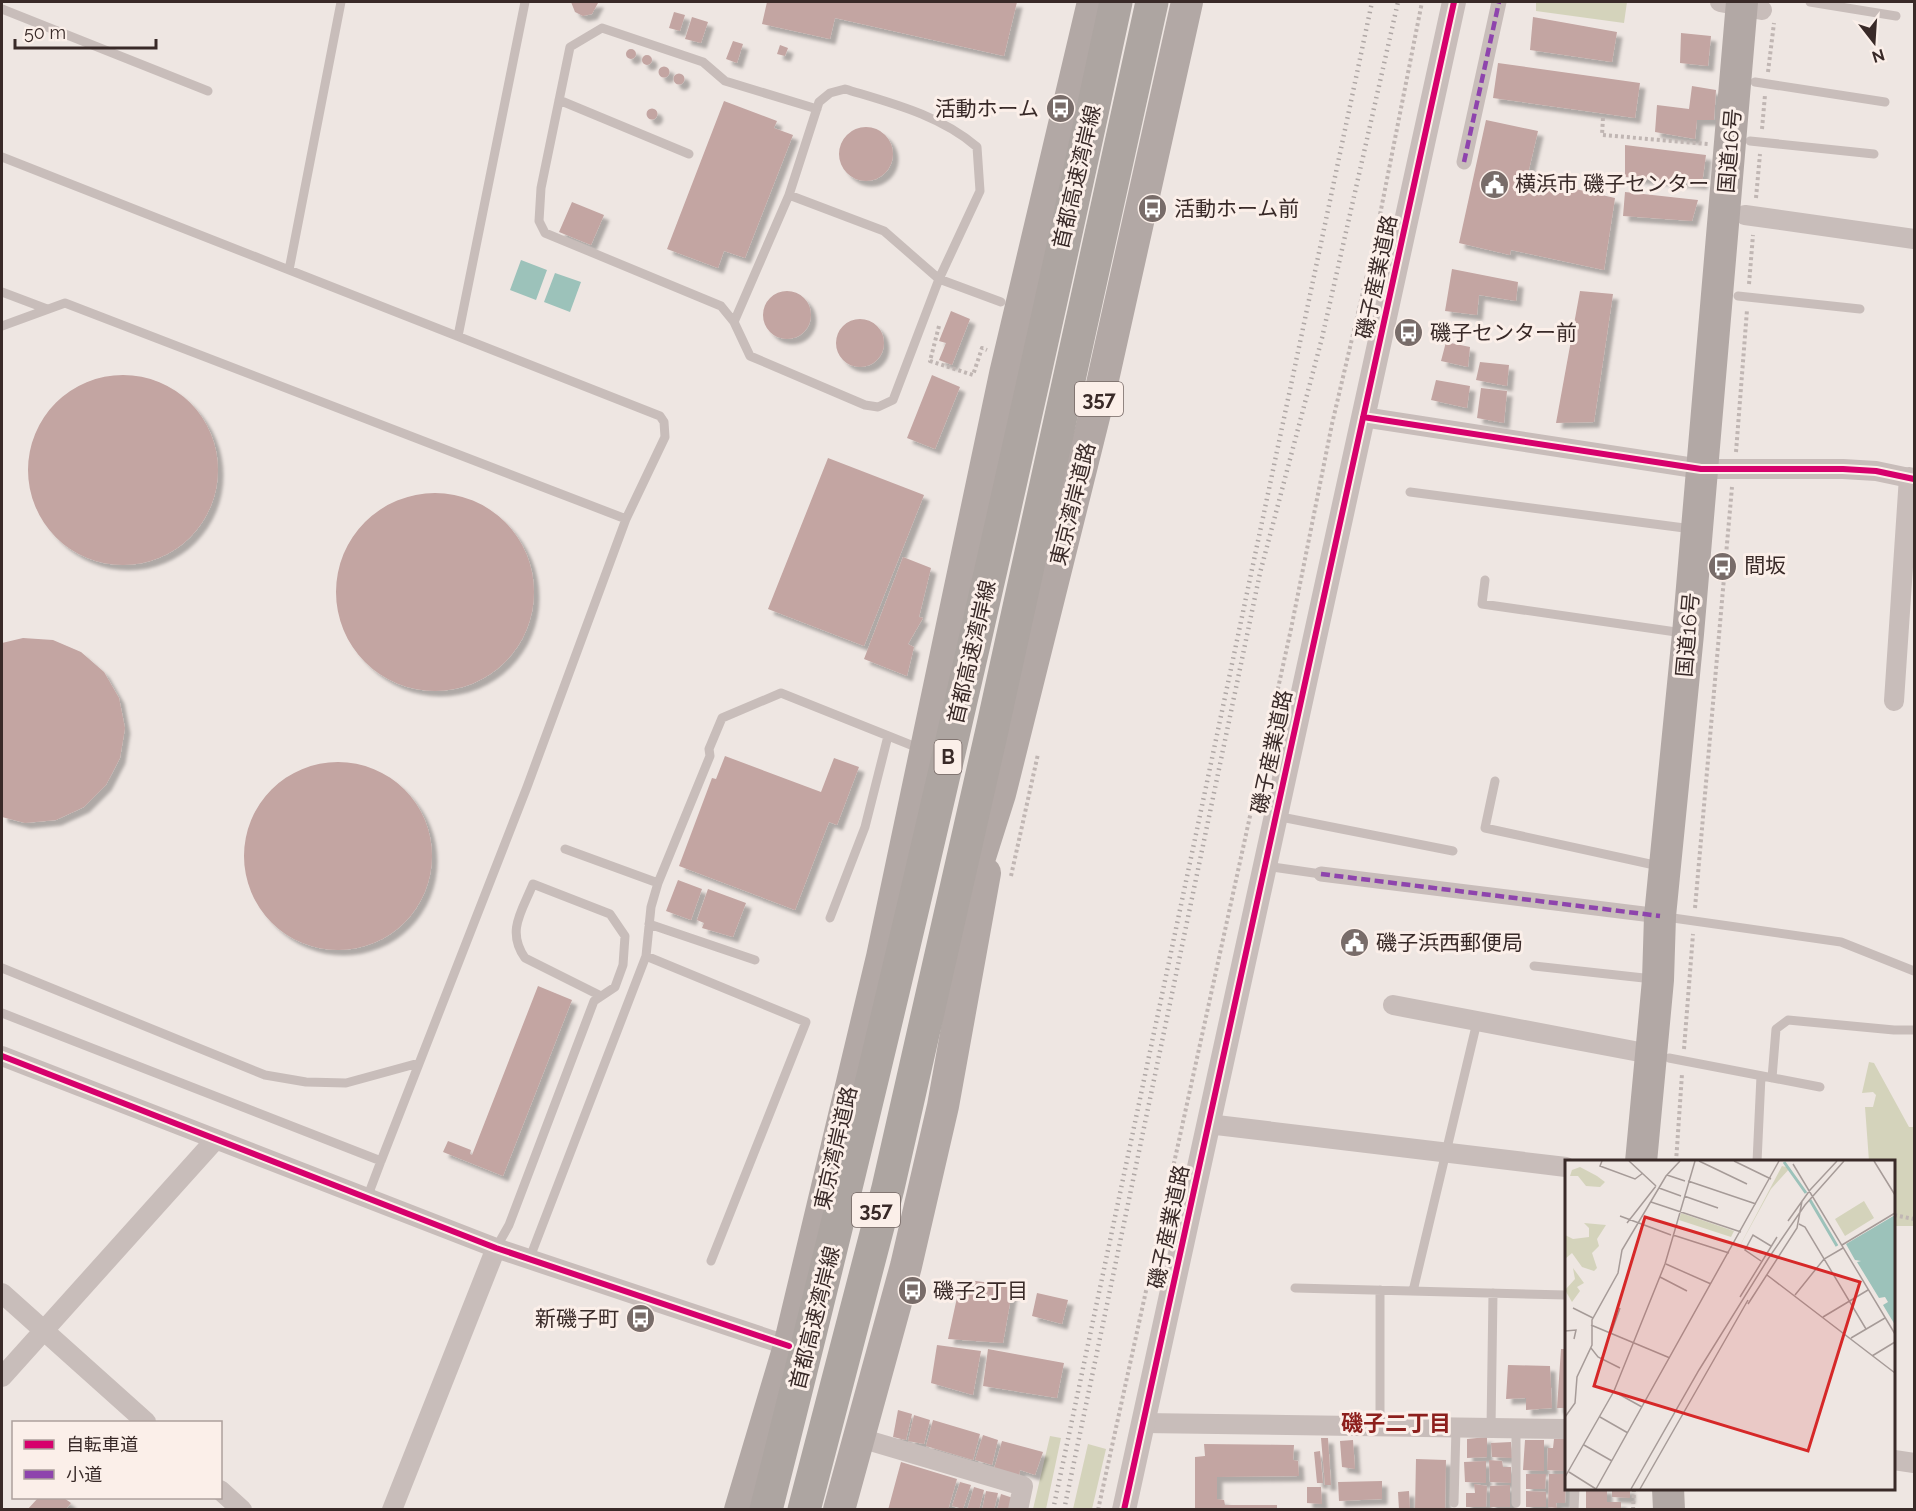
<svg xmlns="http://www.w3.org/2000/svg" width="1916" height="1511" font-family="Raleway,'Noto Sans JP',sans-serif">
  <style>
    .green { fill: #d4d3bb }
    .water { fill: #9cc2ba }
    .building { fill: #c3a5a2; filter: url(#shadow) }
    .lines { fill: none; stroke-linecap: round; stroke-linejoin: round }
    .path { stroke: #c0b6b3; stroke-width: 4; stroke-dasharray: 3 3; stroke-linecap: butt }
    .service { stroke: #c8bdba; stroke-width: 9 }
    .pedestrian { stroke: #c8bdba; stroke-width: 15 }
    .minor { stroke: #c8bdba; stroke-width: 20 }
    .tertiary { stroke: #c8bdba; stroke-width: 24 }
    .trunk { stroke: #b2a8a5; stroke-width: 32 }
    .rail { stroke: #afa7a5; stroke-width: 4.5; stroke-dasharray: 1.5 4.5; stroke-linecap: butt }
    .motorway-bridge { stroke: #ada5a1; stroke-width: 33 }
    .quiet { stroke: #8e44ad; stroke-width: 4.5; stroke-dasharray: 9 4.5; stroke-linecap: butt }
    .cycleway-casing { stroke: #fbefe9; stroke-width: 10 }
    .cycleway { stroke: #d6006c; stroke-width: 6 }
    .labels { text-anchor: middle; stroke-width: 6; stroke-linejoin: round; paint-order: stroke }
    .shield { fill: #fbefe9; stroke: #736562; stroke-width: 1.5 }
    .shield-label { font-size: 20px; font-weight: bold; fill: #392a28 }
    .poi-label { font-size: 21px; fill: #392a28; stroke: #fbefe9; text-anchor: start }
    .street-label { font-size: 21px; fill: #392a28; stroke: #fbefe9 }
    .neighbourhood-label { font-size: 22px; font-weight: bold; fill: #8d1f1c; stroke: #fbefe9 }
    .inset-river { fill: none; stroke: #9cc2ba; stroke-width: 3 }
    .inset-road { fill: none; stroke: #a69b98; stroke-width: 1.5 }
    .view { fill: #d62828; fill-opacity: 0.15; stroke: #d62828; stroke-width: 3 }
    .inset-edge { fill: none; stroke: #392a28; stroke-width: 3 }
  </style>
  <defs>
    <filter id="shadow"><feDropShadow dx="5.5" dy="5.5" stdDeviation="1.5" flood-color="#0004"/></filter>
  </defs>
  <rect width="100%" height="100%" fill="#eee6e2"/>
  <!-- green -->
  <path class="green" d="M1536 2H1627L1624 23 1536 11Z
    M1869 1062 1874 1063 1909 1127H1914V1226H1894V1162L1869 1161 1865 1107H1873L1876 1095 1873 1092 1862 1093Z
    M1050 1436 1061 1438 1046 1509H1033Z
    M1088 1444 1106 1449 1092 1509H1073Z"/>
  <!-- water -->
  <path class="water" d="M521 260 547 270 536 300 510 290Z
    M555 273 581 282 570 312 544 302Z"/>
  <!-- building -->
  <path class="building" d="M571 2H598V3L592 14 583 16 575 12Z
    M767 2H1017L1004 56 835 18 830 39 762 24Z
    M674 12 685 15 680 31 669 28Z
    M692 17 708 22 701 43 685 39Z
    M1533 17 1617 32 1612 62 1530 50Z
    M1681 33 1711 36 1708 66 1680 63Z
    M733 41 743 44 737 63 726 59Z
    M780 45 788 48 785 56 777 54Z
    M626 54a5 5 0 1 1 10 0a5 5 0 1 1-10 0Z
    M642 60a5 5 0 1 1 10 0a5 5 0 1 1-10 0Z
    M1498 63 1640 83 1635 118 1493 98Z
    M658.5 72a5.5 5.5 0 1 1 11 0a5.5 5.5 0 1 1-11 0Z
    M673.5 79a5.5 5.5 0 1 1 11 0a5.5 5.5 0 1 1-11 0Z
    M1692 86 1716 90 1714 120H1697L1695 139 1655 132 1657 105 1689 109Z
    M724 101 777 121 774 128 793 135 745 258 724 251 718 268 667 249Z
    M646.5 114a5.5 5.5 0 1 1 11 0a5.5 5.5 0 1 1-11 0Z
    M1486 120 1538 131 1527 178 1615 198 1604 270 1511 250 1510 255 1459 243Z
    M839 154a27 27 0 1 1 54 0a27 27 0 1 1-54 0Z
    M1625 145 1706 155 1702 184 1625 177Z
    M1625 192 1698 200 1692 221 1623 216Z
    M572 202 604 215 591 245 559 232Z
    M1452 269 1518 282 1516 301 1479 295 1477 315 1445 311Z
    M1580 291 1613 294 1594 422 1556 423Z
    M763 315a24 24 0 1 1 48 0a24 24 0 1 1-48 0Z
    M951 311 970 319 952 365 939 360 946 343 939 341Z
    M836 343a24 24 0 1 1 48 0a24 24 0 1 1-48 0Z
    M1446 342 1470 347 1468 367 1441 361Z
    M1480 362 1509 365 1507 386 1476 380Z
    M28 470a95 95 0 1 1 190 0a95 95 0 1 1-190 0Z
    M932 375 960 387 935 449 907 438Z
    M1436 380 1470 386 1467 408 1431 400Z
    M1481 388 1507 391 1504 423 1477 418Z
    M828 458 924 495 864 646 768 609Z
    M336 592a99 99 0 1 1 198 0a99 99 0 1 1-198 0Z
    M903 557 931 568 919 617 923 618 908 644 914 647 907 676 864 659Z
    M23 638 53 640 81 652 104 672 119 698 125 728 120 758 106 785 84 807 56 820 25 823 2 817V643Z
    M725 756 821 792 834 758 859 767 837 825 829 822 795 910 679 866 712 778 716 779Z
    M244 856a94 94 0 1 1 188 0a94 94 0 1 1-188 0Z
    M678 880 702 889 691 920 666 911Z
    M708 889 746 903 733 937 702 928 704 923 697 920Z
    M538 986 572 1000 503 1176 443 1152 448 1141 471 1150 470 1154 472 1155Z
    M961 1279 1013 1286 1003 1343 948 1339Z
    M1037 1293 1068 1300 1062 1324 1032 1316Z
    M937 1345 981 1351 973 1395 931 1383Z
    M988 1349 1064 1363 1057 1398 983 1386Z
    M1561 1349H1566V1408H1557Z
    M1508 1365 1550 1366 1552 1408 1526 1410V1398L1506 1399Z
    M898 1410 912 1414 906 1440 893 1437Z
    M914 1415 930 1420 924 1444 908 1441Z
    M933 1420 980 1434 973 1460 926 1446Z
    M983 1435 998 1440 992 1465 975 1460Z
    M1487 1437V1457L1467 1458V1439Z
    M1321 1438H1328L1331 1485H1325Z
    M1554 1439H1566V1471L1547 1470 1548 1448H1553Z
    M1353 1440 1355 1469 1342 1467 1340 1441Z
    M1525 1440H1544V1471L1523 1470Z
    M1002 1441 1043 1452 1035 1475 1020 1470 1019 1477 994 1469Z
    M1511 1442 1512 1458 1492 1457 1491 1443Z
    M1204 1444 1294 1445 1293 1460 1298 1461 1299 1476 1217 1477V1499L1224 1500 1225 1505H1277V1510H1195V1457L1205 1456Z
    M1320 1451 1323 1483H1317L1314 1452Z
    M1416 1459 1446 1460 1445 1510 1415 1509Z
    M1489 1460 1502 1461 1503 1467H1511V1483L1490 1482Z
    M1486 1461V1483L1465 1482 1464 1462Z
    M901 1462 957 1479 948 1510H888Z
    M1526 1474H1546L1545 1489H1526Z
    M1549 1474H1566L1565 1503H1556L1557 1508 1548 1507Z
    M1382 1481V1499L1339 1501 1338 1482Z
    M960 1482 971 1485 963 1509 952 1506Z
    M1474 1484 1487 1486 1486 1507H1466V1493H1475Z
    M1510 1485V1507H1490V1486Z
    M974 1487 984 1490 979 1510H967Z
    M1307 1487H1321L1322 1504 1307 1503Z
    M1586 1488H1607V1502H1621V1510H1586Z
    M1612 1488H1630V1498L1612 1497Z
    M986 1491 998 1493 994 1510H982Z
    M1409 1491 1410 1510H1399L1398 1492Z
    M1526 1491 1546 1492V1507H1526Z
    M1001 1494 1013 1498 1010 1510H997Z
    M38 1498H64L71 1503 65 1510H27Z"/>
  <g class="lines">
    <!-- path -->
    <path class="path" d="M1768 72 1774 23
      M1603 118 1602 135 1708 144
      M1762 129 1765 95
      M1756 198 1760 154
      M1749 284 1753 235
      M939 326 930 361 973 375 982 348 987 350
      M1736 452 1747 310
      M1011 876 1038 754
      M1695 908 1732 487
      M1684 1049 1693 934
      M1676 1162 1682 1074
      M1894 1215 1914 1219
      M1098 1510 1291 629 1332 424 1374 245 1422 2
      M1633 1510 1634 1488"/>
    <!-- service -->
    <path class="service" d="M1810 2 1896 16
      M2 9 208 91
      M1755 82 1885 102
      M845 89C891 103 940 115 977 147L980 191 939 279 884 231 789 195 819 102 830 93Z
      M559 100 689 154
      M817 109 725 81 703 62 602 28 570 47 541 188 539 221 545 233 721 306 734 322 750 356 865 405 878 407 893 400 939 279 1001 302
      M1750 141 1874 154
      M2 157 660 416 664 422 665 437 626 519 527 787 381 1161 2 1013
      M289 270 341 2
      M2 292 47 309
      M1738 296 1860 309
      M734 322 789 195
      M2 326 65 303 626 519
      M458 336 525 2
      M1410 492 1692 529
      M1485 580 1482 604 1683 633
      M1495 781 1485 828 1659 866
      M1276 816 1453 851
      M565 849 658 883
      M1266 866 1321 874
      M1666 917 1841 942 1914 971
      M830 918 865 827 888 736
      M649 924 755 960
      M646 956 651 907 658 883 710 756 709 749 722 718 781 693 921 749
      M1534 966 1653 979
      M2 968 265 1075 306 1082 346 1083 419 1063
      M1669 1058 1820 1087
      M1772 1078 1776 1029 1788 1020 1894 1030H1914
      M1757 1162 1761 1076
      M367 1198 381 1161
      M496 1248 509 1225 594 1001 615 987 623 965 625 936 610 914 533 884C522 911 506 931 525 958L601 996
      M529 1260 646 956 806 1022 711 1261
      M1295 1288 1566 1295
      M1380 1290V1427
      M1413 1291 1477 1022
      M1491 1428 1493 1293
      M1454 1503 1456 1428
      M1516 1503V1428
      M1574 1510 1575 1488"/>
    <!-- pedestrian -->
    <path class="pedestrian" d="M1464 162 1499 2
      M1321 874 1660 916"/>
    <!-- minor -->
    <path class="minor" d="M1720 2 1762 10
      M1745 215 1914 239
      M1363 417 1701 469H1843L1876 471 1914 479
      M1894 701 1909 477
      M1393 1005 1650 1054
      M2 1056 496 1248 789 1346
      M1208 1124 1566 1167
      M2 1293 146 1422
      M2 1377 216 1139
      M1143 1423 1566 1429
      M860 1438 1023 1486 1018 1510
      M1894 1460 1914 1463
      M220 1490 242 1510
      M392 1510 496 1248"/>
    <!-- tertiary -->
    <path class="tertiary" d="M1124 1510 1454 2"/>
    <!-- trunk -->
    <path class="trunk" d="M968 895 1000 794 1100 393 1187 2
      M1641 1162 1658 980 1660 916 1688 634 1742 2
      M1668 1488 1669 1510
      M740 1510 789 1346 882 957 1005 374 1093 2
      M839 1510 906 1266 943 1106 985 873"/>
    <!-- rail -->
    <path class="rail" d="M1053 1510 1372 2
      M1064 1510 1260 573 1322 338 1398 2"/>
    <!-- motorway-bridge -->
    <path class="motorway-bridge" d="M766 1510C893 1009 1008 506 1116 2
      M804 1510 888 1188 992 730 1152 2"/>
    <!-- quiet -->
    <path class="quiet" d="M1464 162 1499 2
      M1321 874 1660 916"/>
    <defs>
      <path id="cycleway" d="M1363 417 1701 469H1843L1876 471 1914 479
        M2 1056 496 1248 789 1346
        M1124 1510 1454 2"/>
    </defs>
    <!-- cycleway casing -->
    <use href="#cycleway" class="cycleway-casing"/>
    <!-- cycleway -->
    <use href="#cycleway" class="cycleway"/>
  </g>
  <!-- icons -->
  <defs>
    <symbol id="bus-disc" viewBox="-11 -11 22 22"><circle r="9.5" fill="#786c69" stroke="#fbefe9"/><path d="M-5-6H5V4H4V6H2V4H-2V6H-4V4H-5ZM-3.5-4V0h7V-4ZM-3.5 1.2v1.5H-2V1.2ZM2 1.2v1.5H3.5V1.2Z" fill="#fff"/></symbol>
    <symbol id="civic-disc" viewBox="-11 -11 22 22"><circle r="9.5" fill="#786c69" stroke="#fbefe9"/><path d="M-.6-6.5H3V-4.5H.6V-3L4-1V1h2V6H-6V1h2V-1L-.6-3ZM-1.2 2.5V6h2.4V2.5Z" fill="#fff"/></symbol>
  </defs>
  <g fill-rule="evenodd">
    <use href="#bus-disc" x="1044" y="92" width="33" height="33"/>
    <use href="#civic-disc" x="1478" y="168" width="33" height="33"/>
    <use href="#bus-disc" x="1136" y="192" width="33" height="33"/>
    <use href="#bus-disc" x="1392" y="316" width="33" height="33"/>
    <use href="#bus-disc" x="1706" y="550" width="33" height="33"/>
    <use href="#civic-disc" x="1338" y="926" width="33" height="33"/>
    <use href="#bus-disc" x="896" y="1274" width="33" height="33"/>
    <use href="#bus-disc" x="624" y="1302" width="33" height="33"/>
  </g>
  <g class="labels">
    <!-- shield labels -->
    <g class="shield">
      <rect x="1075" y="382" width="48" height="34" rx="4.5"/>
      <rect x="934.5" y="740" width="27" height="34" rx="4.5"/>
      <rect x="852" y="1193" width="48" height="34" rx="4.5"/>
    </g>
    <g class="shield-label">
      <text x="1099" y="406">357</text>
      <text x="948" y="764">B</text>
      <text x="876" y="1217">357</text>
    </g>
    <!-- poi labels -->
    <g class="poi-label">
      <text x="1039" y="116" text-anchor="end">活動ホーム</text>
      <text x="1515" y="191">横浜市 磯子センター</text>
      <text x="1174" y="216">活動ホーム前</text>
      <text x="1430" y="340">磯子センター前</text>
      <text x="1744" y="573">間坂</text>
      <text x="1376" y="950">磯子浜西郵便局</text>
      <text x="933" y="1298">磯子2丁目</text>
      <text x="619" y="1326" text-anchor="end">新磯子町</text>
    </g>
    <!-- street labels -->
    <g class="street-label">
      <text transform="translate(1730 151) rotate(-85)" y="7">国道16号</text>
      <text transform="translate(1077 177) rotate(-77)" y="7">首都高速湾岸線</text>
      <text transform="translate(1377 277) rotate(-78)" y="7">磯子産業道路</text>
      <text transform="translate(1073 504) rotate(-76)" y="7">東京湾岸道路</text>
      <text transform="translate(1688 635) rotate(-85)" y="7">国道16号</text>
      <text transform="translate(972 652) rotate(-77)" y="7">首都高速湾岸線</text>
      <text transform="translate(1272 752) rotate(-78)" y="7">磯子産業道路</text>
      <text transform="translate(836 1148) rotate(-77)" y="7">東京湾岸道路</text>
      <text transform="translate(1169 1227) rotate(-78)" y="7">磯子産業道路</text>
      <text transform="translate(815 1318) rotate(-76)" y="7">首都高速湾岸線</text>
    </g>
    <!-- neighbourhood labels -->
    <g class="neighbourhood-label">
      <text x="1396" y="1431">磯子二丁目</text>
    </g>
  </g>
  <!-- overview -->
  <g transform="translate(1565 1160)">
    <rect width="330" height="330" fill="#eee6e2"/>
    <path d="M217 6 225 8 206 29 171 93ZM15 7 32 16 40 22 35 27 21 26 13 16H5L7 10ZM299 41 309 58 280 76 270 59ZM116 53 169 71 166 77 114 60ZM19 63 41 65 32 79 34 86 27 93 32 108 29 111 17 107 7 93 0 99V75L8 79 24 77V68ZM8 108 19 123 12 127 15 131 7 142 0 130 10 119Z" fill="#d4d3bb"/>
    <path d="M330 55V165L318 145 323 142 320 137 314 138 292 102 296 101 290 100 281 84Z" fill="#9cc2ba"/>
    <path class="inset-river" d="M219 2 241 33M245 40 272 86"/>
    <path class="inset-road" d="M37 1 35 6 70 19 78 13M64 1 91 26M134 1 182 24M169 1 206 19M309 1 330 35M228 4 330 174M102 15 120 21M123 21 191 44M94 28 116 36M245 30 272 1M119 36 153 48M86 42 176 72M55 56 106 75M223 61 245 30M62 63 91 26M234 64 240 67 301 169M108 75 164 93M277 85 330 53M196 101 180 90 188 75 206 86M101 104 146 124M202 115 330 213M95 117 122 131M230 135 259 99 278 88M175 137 212 77M183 144 232 68 237 41M8 148 28 158M258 157 303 130M26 165 105 198M0 171 11 170 9 179M46 173 55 148M286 178 320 158M26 188 33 197 55 208M307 196 330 182M50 232 77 247M0 257 10 243 12 217 27 185V160L53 113 57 90 101 16 115 1M35 257 63 273M19 285 47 301M4 312 31 329M0 317 49 231 100 104 130 1M31 329 214 1M66 329 134 210 203 99 240 45 279 1M75 329 183 140"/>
    <path class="view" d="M80 57 295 122 243 291 29 226Z"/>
    <rect width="330" height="330" class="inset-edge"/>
  </g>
  <!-- border -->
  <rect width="1916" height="1511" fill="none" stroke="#392a28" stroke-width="6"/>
  <!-- legend -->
  <rect x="12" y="1421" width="210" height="78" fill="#fbefe9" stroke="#ada09c" stroke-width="1.5"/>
  <rect x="24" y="1440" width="30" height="9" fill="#d6006c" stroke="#ada09c" stroke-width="1.5"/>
  <text x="66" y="1451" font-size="18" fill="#392a28">自転車道</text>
  <rect x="24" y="1470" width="30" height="9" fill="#8e44ad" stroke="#ada09c" stroke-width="1.5"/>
  <text x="66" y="1481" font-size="18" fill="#392a28">小道</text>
  <!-- north arrow -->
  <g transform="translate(1874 42) rotate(163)" stroke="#fbefe9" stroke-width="4.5" paint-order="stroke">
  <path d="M0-4.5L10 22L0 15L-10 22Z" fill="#392a28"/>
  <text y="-9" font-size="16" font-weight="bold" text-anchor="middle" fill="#392a28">N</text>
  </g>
  <!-- scale -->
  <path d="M15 39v9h141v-9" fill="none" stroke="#392a28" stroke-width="3"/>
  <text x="24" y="39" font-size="18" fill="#392a28" stroke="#fbefe9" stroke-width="4.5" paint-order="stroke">50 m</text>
</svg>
